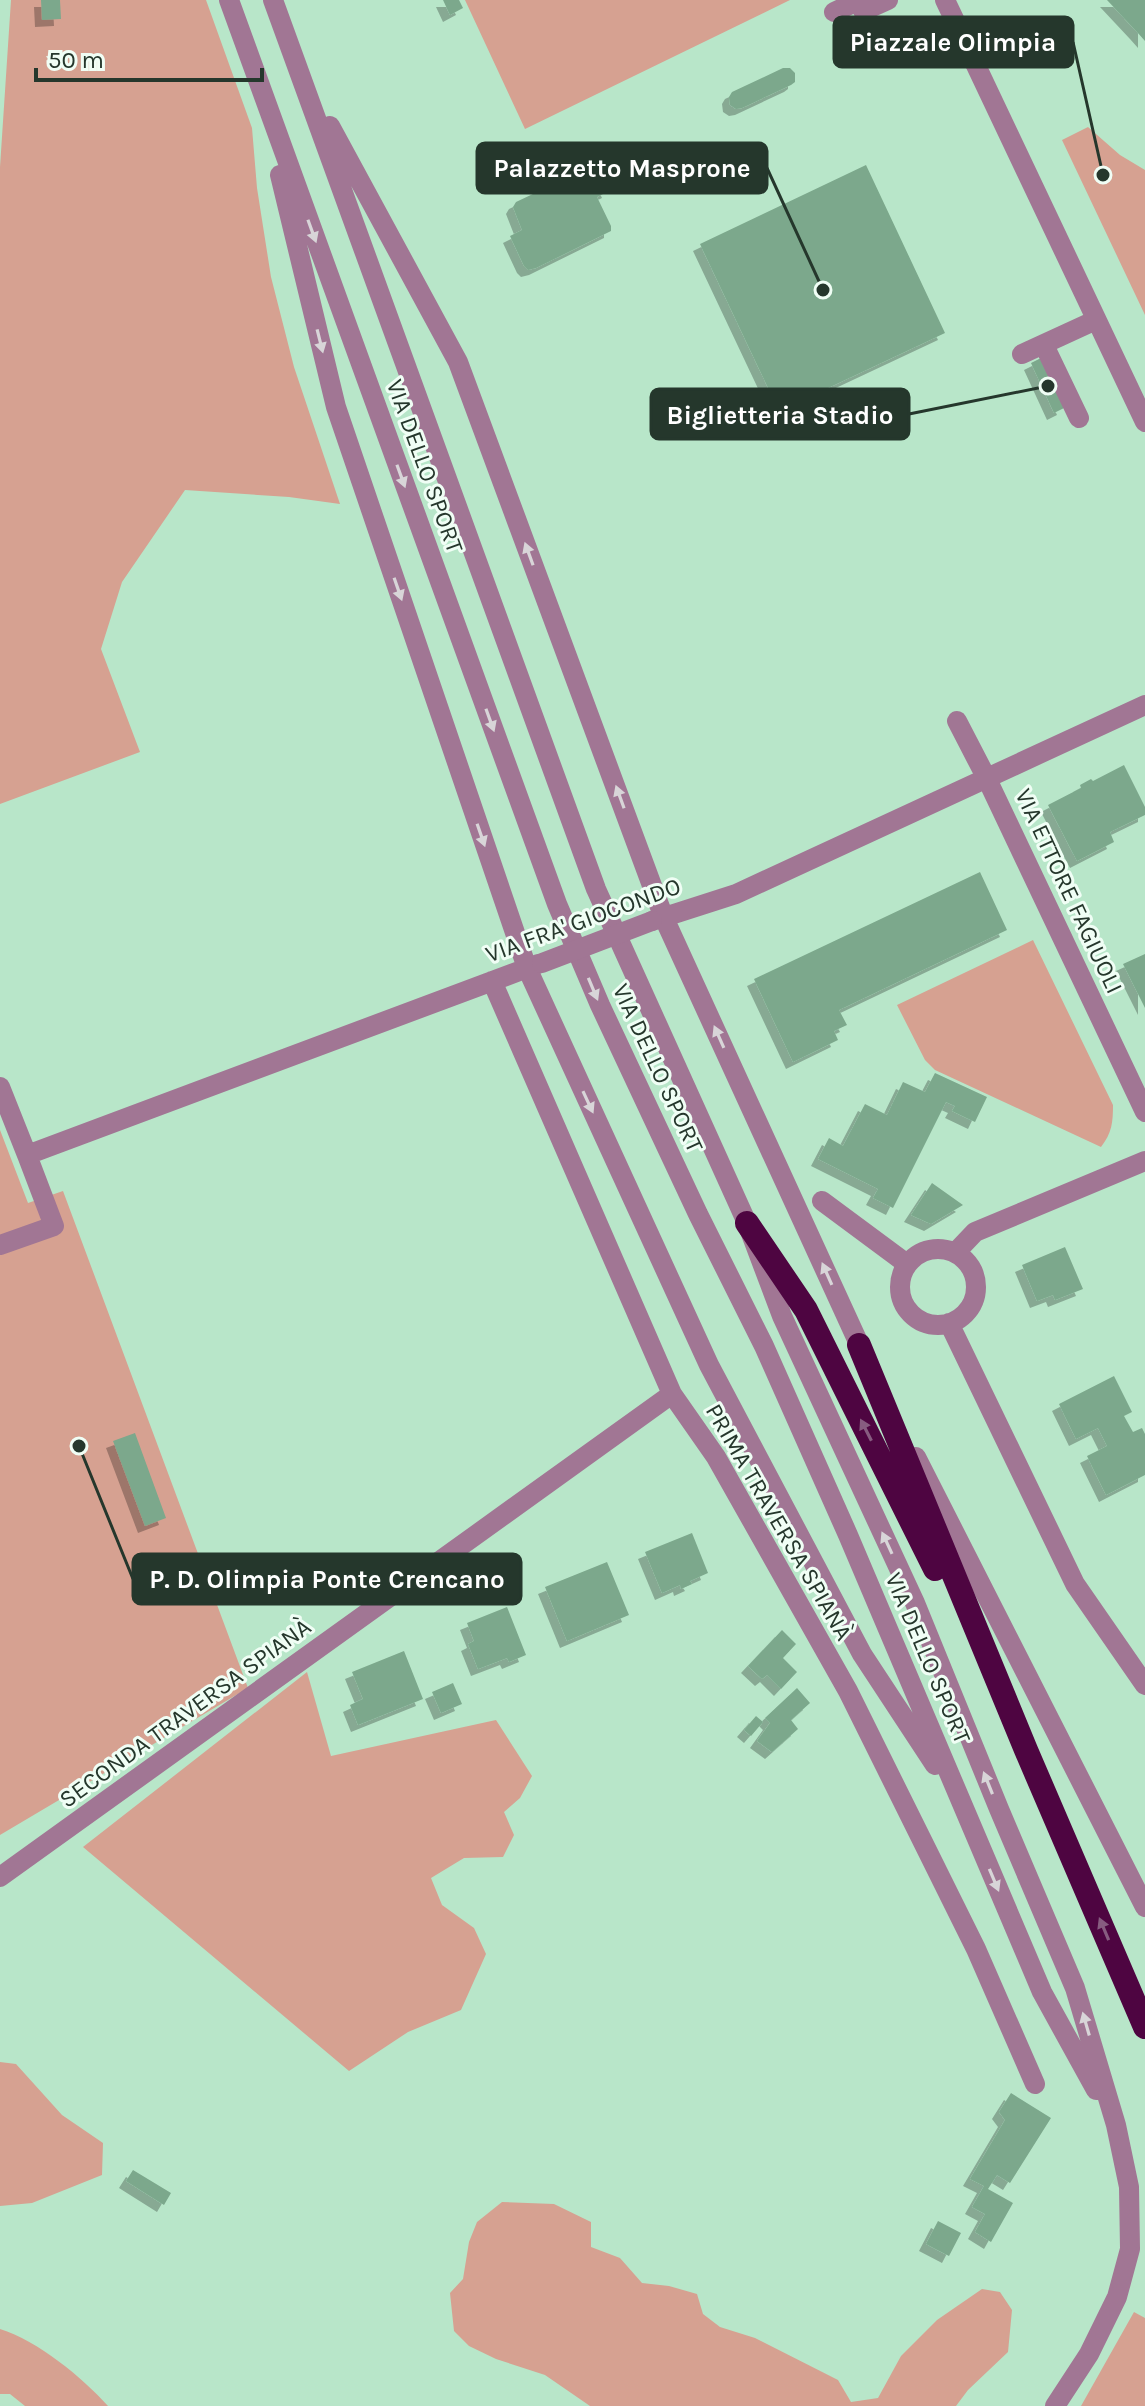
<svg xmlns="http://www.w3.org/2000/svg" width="1145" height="2406" font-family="Karla,sans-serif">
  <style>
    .green { fill: #d6a191 }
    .building { fill: #7ca88c; filter: url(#shadow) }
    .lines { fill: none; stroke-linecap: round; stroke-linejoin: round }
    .minor { stroke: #a17694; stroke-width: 20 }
    .highway { stroke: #4e0541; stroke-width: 24 }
    .minor-bridge { stroke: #a17694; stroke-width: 20 }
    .oneway { fill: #d8d5d8 }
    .oneway2 { fill: #875c80 }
    .labels { text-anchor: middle; stroke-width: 6; stroke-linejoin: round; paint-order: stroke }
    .street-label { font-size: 24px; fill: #25372c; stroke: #f0fef5 }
    .leader { fill: none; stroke: #25372c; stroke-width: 3 }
    .callout-dot { fill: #25372c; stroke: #f0fef5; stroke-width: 3 }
    .callout { fill: #25372c; stroke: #25372c; stroke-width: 3 }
    .callout-label { font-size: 26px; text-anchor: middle; font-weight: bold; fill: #fff }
  </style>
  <defs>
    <filter id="shadow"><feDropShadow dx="-7" dy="7" stdDeviation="0" flood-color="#0004"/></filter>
  </defs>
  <rect width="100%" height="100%" fill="#b8e6c9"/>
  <!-- green -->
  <path class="green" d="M11 0H206L252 128 257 188 271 277 294 367 340 504 289 497 185 490 122 582 101 649 140 752 0 804V167Z
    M465 0H790L525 129Z
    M1088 127 1120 155 1145 170V315L1062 140Z
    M1033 940 1113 1105C1113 1122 1112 1133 1101 1147L935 1070 925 1060 897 1005Z
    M0 1130 28 1203 63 1191 248 1688 0 1835Z
    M307 1672 331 1756 496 1720 532 1776 520 1798 504 1812 514 1835 503 1857 464 1858 431 1878 442 1905 474 1928 486 1954 461 2010 408 2032 349 2071 83 1847Z
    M0 2062 16 2064 62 2115 103 2143 102 2175 32 2203 0 2206Z
    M502 2202 554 2204 591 2222V2247L620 2258 642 2283 669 2286 697 2294 703 2314 720 2327 755 2338 838 2380 851 2402 878 2398 901 2356 937 2320 982 2289 1000 2292 1012 2310 1008 2352 968 2390 956 2406H590L545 2375 496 2359 469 2346 454 2331 450 2293 463 2279 469 2242 477 2222Z
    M1134 2312 1145 2318V2406H1081Z
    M0 2329C38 2341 82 2377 108 2406H25L10 2394H0Z"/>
  <!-- building -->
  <path class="building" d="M41 0H60L61 19 42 20Z
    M443 0H459L463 8 450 15Z
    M1107 0H1145V41L1137 32Z
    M783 68H790L795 73V82L791 85 742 108 736 109 730 105 729 97 732 92Z
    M866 165 945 333 779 411 700 244Z
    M590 167 598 168 609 191 597 197 611 226V231L536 268 528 270 524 266 510 236 522 230 513 207 516 202Z
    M1041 358 1064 408 1054 413 1031 363Z
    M1124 765 1145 807V815L1110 832 1114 842 1077 861 1048 805 1081 788 1080 785 1091 779 1093 781Z
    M980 872 1007 930 839 1010 847 1025 834 1031 838 1040 793 1062 754 979Z
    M1145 954V1008L1123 964Z
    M935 1073 987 1097 975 1122 952 1111 955 1106 946 1102 893 1208 873 1198 878 1189 818 1159 829 1138 843 1146 865 1104 887 1115 903 1082 925 1092Z
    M932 1183 963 1205 931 1224 911 1215Z
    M1065 1247 1083 1289 1055 1300 1053 1295 1037 1301 1022 1265Z
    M1114 1376 1132 1412 1124 1416 1133 1432 1142 1428 1145 1434V1475L1106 1495 1087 1456 1107 1446 1098 1428 1076 1439 1059 1404Z
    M135 1433 166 1518 145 1526 113 1441Z
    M692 1533 708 1573 690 1581 692 1584 681 1589 680 1585 662 1593 645 1552Z
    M607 1562 629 1615 567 1641 545 1587Z
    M507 1607 526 1655 509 1662 507 1658 478 1669 468 1644 474 1641 467 1623Z
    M782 1630 796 1644 783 1658 797 1672 781 1689 767 1675 762 1679 748 1666Z
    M404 1651 423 1699 358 1725 350 1705 363 1699 352 1672Z
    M453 1683 462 1704 441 1713 432 1692Z
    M797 1688 810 1703 791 1720 798 1729 772 1752 757 1741 770 1723 765 1718Z
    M756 1716 763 1722 751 1736 744 1730Z
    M1011 2093 1051 2118 1010 2183 997 2175 988 2189 1013 2203 991 2242 975 2232 985 2214 972 2207 984 2186 970 2179 1005 2120 999 2112Z
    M133 2170 171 2193 164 2205 126 2181Z
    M938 2221 961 2233 949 2256 926 2244Z"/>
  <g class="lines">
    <!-- minor -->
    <path class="minor" d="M229 0 557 904 600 1005 698 1214 764 1346 848 1535 1042 1992 1096 2090
      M273 0 596 889 747 1223 782 1316 915 1603 999 1809 1075 1988 1116 2125 1129 2187 1130 2249 1117 2297 1089 2354 1055 2406
      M858 0 862 9H868L888 0
      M945 0 1145 422
      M834 12 858 1
      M330 126 458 362 664 918 865 1357
      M280 175 336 407 527 968 709 1365 862 1654 935 1765
      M1044 345 1079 418
      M1022 354 1096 320
      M957 721 987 779 1145 1112
      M652 921 736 894 1145 705
      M492 981 672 1394 716 1457 848 1691 976 1949 1035 2084
      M0 1087 27 1155 538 964
      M822 1201 907 1264
      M0 1245 54 1226 27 1155
      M900 1287a38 38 0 1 1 76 0a38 38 0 1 1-76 0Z
      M955 1253 975 1232 1145 1161
      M949 1323 1075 1584 1145 1685
      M916 1457 1145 1907
      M0 1877 672 1394"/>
    <!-- highway -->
    <path class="highway" d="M747 1223 806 1310 935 1569
      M859 1345 1026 1750 1145 2027"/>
    <!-- minor-bridge -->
    <path class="minor-bridge" d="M542 963 652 921"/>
  </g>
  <!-- one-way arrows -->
  <defs><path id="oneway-solid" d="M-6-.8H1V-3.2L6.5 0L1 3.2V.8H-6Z" transform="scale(2)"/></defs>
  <g class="oneway">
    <use href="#oneway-solid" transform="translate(312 231) rotate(70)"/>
    <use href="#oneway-solid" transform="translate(320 341) rotate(76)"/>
    <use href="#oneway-solid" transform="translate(401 476) rotate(70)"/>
    <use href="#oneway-solid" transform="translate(529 554) rotate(-110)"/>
    <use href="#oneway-solid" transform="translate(398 589) rotate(71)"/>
    <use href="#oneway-solid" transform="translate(490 720) rotate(70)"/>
    <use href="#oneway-solid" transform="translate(620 797) rotate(-110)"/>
    <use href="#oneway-solid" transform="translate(481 835) rotate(71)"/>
    <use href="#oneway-solid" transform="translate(593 989) rotate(67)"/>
    <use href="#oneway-solid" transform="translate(719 1037) rotate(-114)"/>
    <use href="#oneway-solid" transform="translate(588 1102) rotate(65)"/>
    <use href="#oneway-solid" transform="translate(827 1274) rotate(-114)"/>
    <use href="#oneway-solid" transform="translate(887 1543) rotate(-115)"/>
    <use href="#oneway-solid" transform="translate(988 1783) rotate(-112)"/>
    <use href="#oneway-solid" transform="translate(994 1880) rotate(67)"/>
    <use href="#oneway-solid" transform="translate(1086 2024) rotate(-106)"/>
  </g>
  <g class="oneway2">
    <use href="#oneway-solid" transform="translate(866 1430) rotate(-117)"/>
    <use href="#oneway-solid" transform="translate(1104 1929) rotate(-113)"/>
  </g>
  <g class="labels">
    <!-- street labels -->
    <g class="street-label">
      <text transform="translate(425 466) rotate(70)" y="8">VIA DELLO SPORT</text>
      <text transform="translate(1069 891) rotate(65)" y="8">VIA ETTORE FAGIUOLI</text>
      <text transform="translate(583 920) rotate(-20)" y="8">VIA FRA' GIOCONDO</text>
      <text transform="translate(658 1068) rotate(65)" y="8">VIA DELLO SPORT</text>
      <text transform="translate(779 1522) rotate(60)" y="8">PRIMA TRAVERSA SPIANÀ</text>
      <text transform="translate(928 1658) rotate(67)" y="8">VIA DELLO SPORT</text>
      <text transform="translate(185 1713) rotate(-36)" y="8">SECONDA TRAVERSA SPIANÀ</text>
    </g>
  </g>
  <!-- callouts -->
  <path class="leader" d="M1103 175L1073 42M823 290L767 168M1048 386L909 414M79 1446L133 1579"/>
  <g class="callout-dot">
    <circle cx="1103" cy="175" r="8"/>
    <circle cx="823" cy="290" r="8"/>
    <circle cx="1048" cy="386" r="8"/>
    <circle cx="79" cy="1446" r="8"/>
  </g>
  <g class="callout">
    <rect x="834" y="17" width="239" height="50" rx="8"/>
    <rect x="477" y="143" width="290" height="50" rx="8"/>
    <rect x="651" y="389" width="258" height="50" rx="8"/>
    <rect x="133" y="1554" width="388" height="50" rx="8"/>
  </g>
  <g class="callout-label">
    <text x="953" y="51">Piazzale Olimpia</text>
    <text x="622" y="177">Palazzetto Masprone</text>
    <text x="780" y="424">Biglietteria Stadio</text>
    <text x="327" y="1588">P. D. Olimpia Ponte Crencano</text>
  </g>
  <!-- scale -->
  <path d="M36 68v12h226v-12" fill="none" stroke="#25372c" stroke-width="4"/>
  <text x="48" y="68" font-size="24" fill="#25372c" stroke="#f0fef5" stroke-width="6" paint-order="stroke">50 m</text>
</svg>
